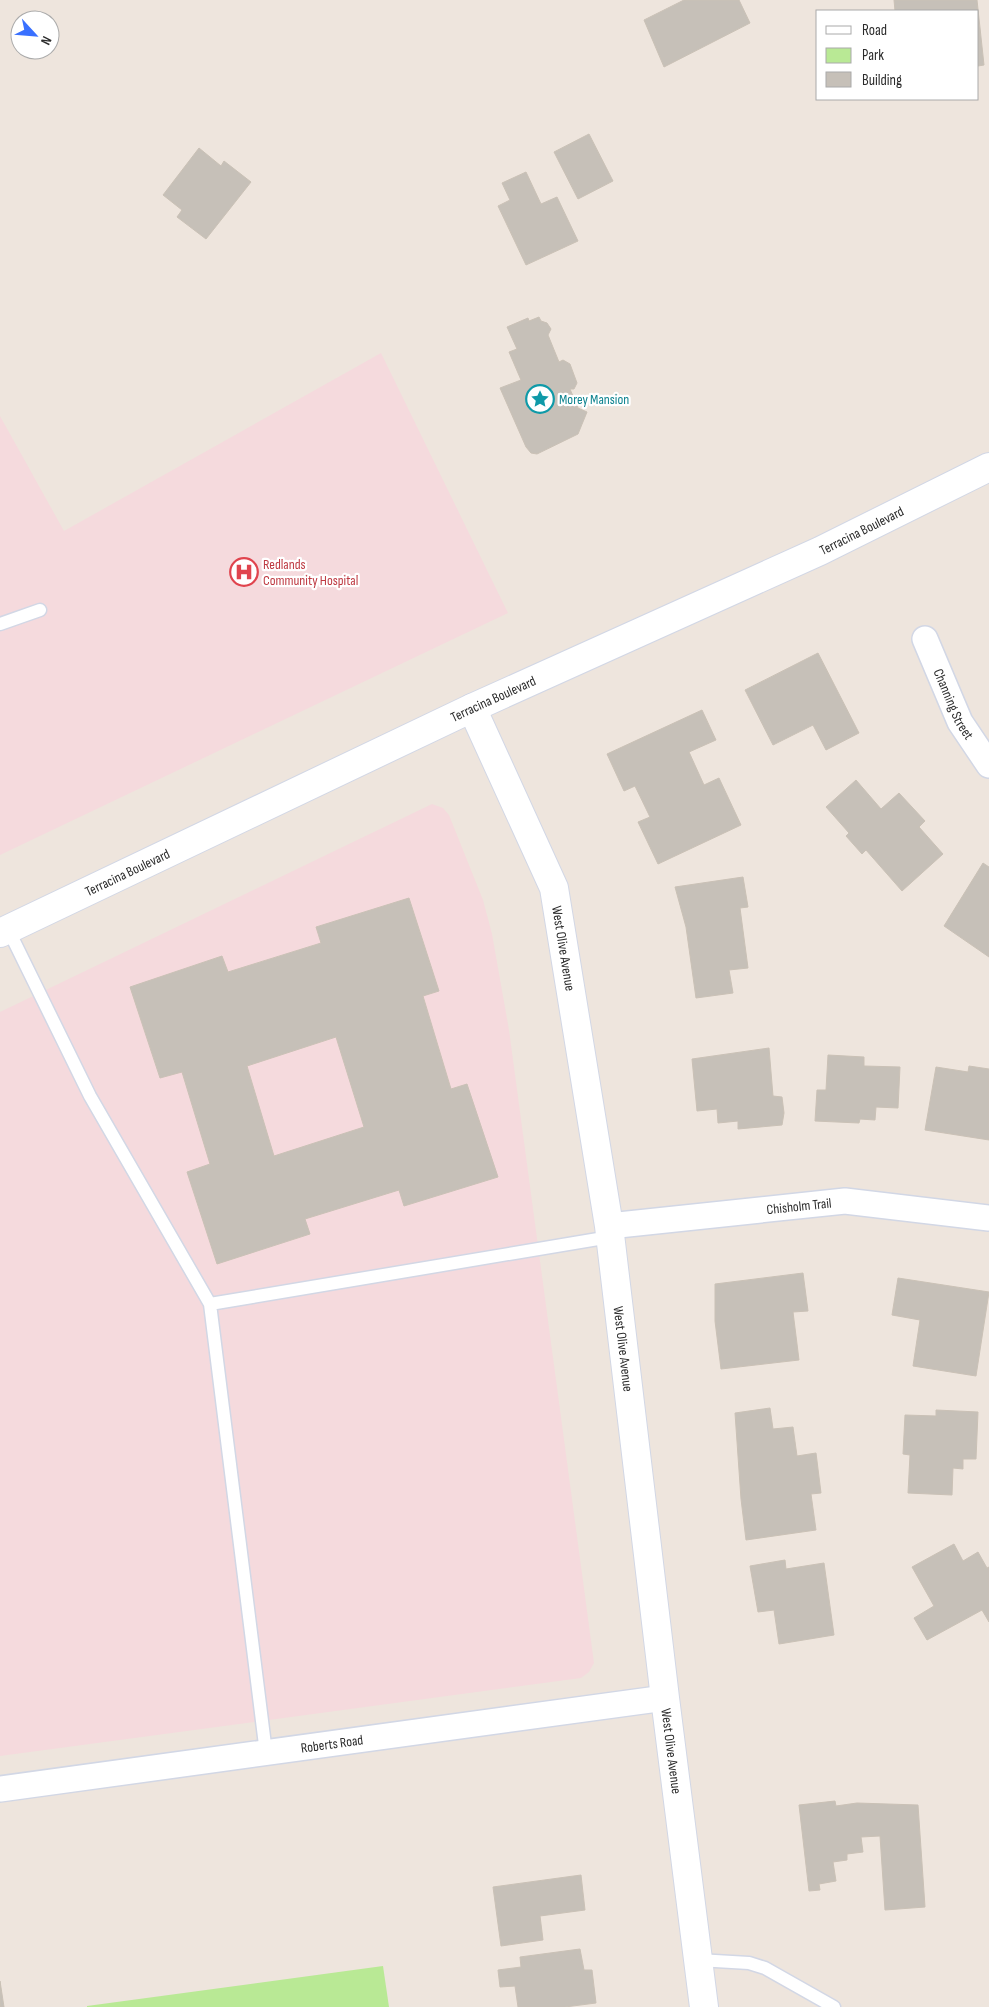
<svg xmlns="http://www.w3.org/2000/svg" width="989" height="2007" font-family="'Sofia Sans Condensed',sans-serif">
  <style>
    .medical { fill: #f5dadd }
    .green { fill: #b9e995 }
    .building { fill: #c6c0b8; stroke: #cac1b6; fill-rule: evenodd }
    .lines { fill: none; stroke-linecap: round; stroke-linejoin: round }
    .lane-casing { stroke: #d2d7e5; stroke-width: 15 }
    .street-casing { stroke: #d2d7e5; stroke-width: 28 }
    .secondary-casing { stroke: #d2d7e5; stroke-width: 30 }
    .lane { stroke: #fff; stroke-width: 12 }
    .street { stroke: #fff; stroke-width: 25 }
    .secondary { stroke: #fff; stroke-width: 28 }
    .labels { text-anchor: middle; stroke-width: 4.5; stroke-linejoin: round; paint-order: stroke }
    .culture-label { font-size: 14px; fill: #0d838f; stroke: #fff; text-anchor: start }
    .street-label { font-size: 14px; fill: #2b2b2b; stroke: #fff }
    .health-label { font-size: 14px; fill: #be3a42; stroke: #fff; text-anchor: start }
  </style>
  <rect width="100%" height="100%" fill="#eee5dd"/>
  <!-- medical -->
  <path class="medical" d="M381 353 508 613 0 855V416L64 531Z
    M432 804 443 808 449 815 483 900 492 934 509 1030 594 1663 589 1672 581 1678 0 1756V1012Z"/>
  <!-- green -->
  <path class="green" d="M383 1966 389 2007H87V2006Z"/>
  <!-- building -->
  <path class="building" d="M684 0H739L750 23 664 67 644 20Z
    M894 0H977L984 65 978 66V11H895Z
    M589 134 613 181 578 199 554 152Z
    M199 148 221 166 224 161 251 182 206 239 177 217 182 210 163 195Z
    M526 172 541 204 557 197 578 241 526 265 498 206 510 200 502 183Z
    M539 317 541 321 547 323 551 329 548 335 559 362 563 360 570 364 577 383 574 389H570L578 408 587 412 578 434 537 454 531 453 526 447 500 388 521 380 509 352 517 349 507 327 528 318 529 321Z
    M818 653 859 733 826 750 813 725 773 745 745 690Z
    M702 710 716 740 689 752 704 785 719 778 741 825 658 864 638 822 650 817 635 786 624 791 607 754Z
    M856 780 881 809 899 793 925 821 919 827 943 854 902 891 866 850 862 854 846 836 849 833 826 807Z
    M983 863 989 867V957L944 926Z
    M743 877 748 907 740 908 748 968 729 970 733 993 696 998 686 927 675 887Z
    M409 898 439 991 423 996 451 1089 467 1084 498 1177 404 1206 399 1190 305 1219 310 1234 217 1264 187 1172 210 1164 182 1072 160 1078 130 987 222 956 228 972 321 943 316 927ZM336 1037 364 1127 274 1156 247 1066Z
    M769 1048 773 1096 782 1097 784 1113 782 1125 738 1129V1121L718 1123 717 1109 697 1111 692 1059Z
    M828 1055 864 1057V1066L900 1067 898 1108 876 1107 875 1120 860 1119 859 1123 815 1121 817 1090H826Z
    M969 1066 989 1069V1140L925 1130 936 1067 968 1072Z
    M803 1273 808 1311 793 1312 799 1360 721 1369 715 1321V1284Z
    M898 1278 989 1292 976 1376 913 1366 920 1320 892 1315Z
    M770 1408 773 1429 793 1427 797 1456 816 1453 821 1493 811 1494 816 1530 746 1540 741 1499 735 1413Z
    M936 1410 978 1412 976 1459H963V1469L953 1468 952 1495 908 1493 910 1455 903 1454 905 1415 936 1416Z
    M954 1544 963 1561 978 1552 987 1568 989 1567V1622L982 1610 927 1640 914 1618 934 1606 912 1567Z
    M785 1560 786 1569 824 1563 834 1635 779 1644 774 1610 758 1612 750 1566Z
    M835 1801 836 1806 857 1803 918 1805 925 1907 885 1910 880 1836 861 1837 863 1852 847 1854V1860L833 1862 836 1881 819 1884 820 1890 809 1891 799 1805Z
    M581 1875 585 1910 540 1916 543 1940 501 1946 493 1887Z
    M580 1949 584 1970H592L596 2003 565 2007H518L515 1986 500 1987 498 1970 521 1967 520 1957Z
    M0 1981 4 2007H0Z"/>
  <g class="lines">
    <defs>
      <path id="lane" d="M0 624 40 610
        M8 929 90 1096 210 1304 610 1237
        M210 1304 266 1753
        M698 1960 749 1963 765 1968 834 2007"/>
      <g id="street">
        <path id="s1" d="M925 639 960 722 989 765"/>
        <path id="s2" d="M609 1226 845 1201 989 1218"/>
        <path id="s3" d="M0 1789 665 1698"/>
      </g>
      <g id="secondary">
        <path id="s4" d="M472 708 554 888 609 1226 665 1698 704 2007"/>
        <path id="s5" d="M0 933 472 708 820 551 989 467"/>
      </g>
    </defs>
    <!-- lane casing -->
    <use href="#lane" class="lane-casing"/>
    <!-- street casing -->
    <use href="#street" class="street-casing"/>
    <!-- secondary casing -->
    <use href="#secondary" class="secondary-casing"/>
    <!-- lane -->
    <use href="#lane" class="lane"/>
    <!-- street -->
    <use href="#street" class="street"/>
    <!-- secondary -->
    <use href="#secondary" class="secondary"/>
  </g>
  <!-- icons -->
  <defs>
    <symbol id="sight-ring" viewBox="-11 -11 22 22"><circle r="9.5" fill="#fff" stroke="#0f9aa8" stroke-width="1.5"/><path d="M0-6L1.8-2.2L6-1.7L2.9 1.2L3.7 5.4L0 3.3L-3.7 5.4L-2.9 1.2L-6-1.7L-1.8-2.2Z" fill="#0f9aa8"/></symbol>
    <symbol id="hospital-ring" viewBox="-11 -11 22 22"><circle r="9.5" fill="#fff" stroke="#e0444e" stroke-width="1.5"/><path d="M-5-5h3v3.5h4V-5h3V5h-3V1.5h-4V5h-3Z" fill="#e0444e"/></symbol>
  </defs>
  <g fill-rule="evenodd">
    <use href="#sight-ring" x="524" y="383" width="32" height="32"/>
    <use href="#hospital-ring" x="228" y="556" width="32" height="32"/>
  </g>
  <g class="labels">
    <!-- culture labels -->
    <g class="culture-label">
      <text x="559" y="404">Morey Mansion</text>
    </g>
    <!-- street labels -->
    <g class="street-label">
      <text dy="5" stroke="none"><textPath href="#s5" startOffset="951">Terracina Boulevard</textPath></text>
      <text dy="5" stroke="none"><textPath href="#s5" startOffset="546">Terracina Boulevard</textPath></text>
      <text dy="5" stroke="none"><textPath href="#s1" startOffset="71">Channing Street</textPath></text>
      <text dy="5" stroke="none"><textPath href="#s5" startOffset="141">Terracina Boulevard</textPath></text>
      <text dy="5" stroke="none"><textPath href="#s4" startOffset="259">West Olive Avenue</textPath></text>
      <text dy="5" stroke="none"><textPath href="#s2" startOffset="191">Chisholm Trail</textPath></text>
      <text dy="5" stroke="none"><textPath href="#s4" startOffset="664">West Olive Avenue</textPath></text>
      <text dy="5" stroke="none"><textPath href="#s3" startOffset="335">Roberts Road</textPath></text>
      <text dy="5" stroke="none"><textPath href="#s4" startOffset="1069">West Olive Avenue</textPath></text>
    </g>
    <!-- health labels -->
    <g class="health-label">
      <text x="263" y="569">Redlands<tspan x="263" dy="16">Community Hospital</tspan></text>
    </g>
  </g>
  <!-- legend -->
  <rect x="816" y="10" width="162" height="90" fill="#ffffff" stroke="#aaaaaa"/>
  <rect x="826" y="26" width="25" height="8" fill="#ffffff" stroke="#aaaaaa"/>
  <text x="862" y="35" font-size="15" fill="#2b2b2b">Road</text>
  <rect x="826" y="48" width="25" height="15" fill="#b9e995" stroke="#aaaaaa"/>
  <text x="862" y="60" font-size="15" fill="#2b2b2b">Park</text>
  <rect x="826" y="72" width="25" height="15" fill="#c6c0b8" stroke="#aaaaaa"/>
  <text x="862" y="85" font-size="15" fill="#2b2b2b">Building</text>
  <!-- north arrow -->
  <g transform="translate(35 35) rotate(116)"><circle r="24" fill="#ffffff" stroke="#aaaaaa"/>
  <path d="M0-4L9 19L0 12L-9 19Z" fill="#3970ff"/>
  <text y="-8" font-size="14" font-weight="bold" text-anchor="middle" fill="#2b2b2b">N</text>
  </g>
</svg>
